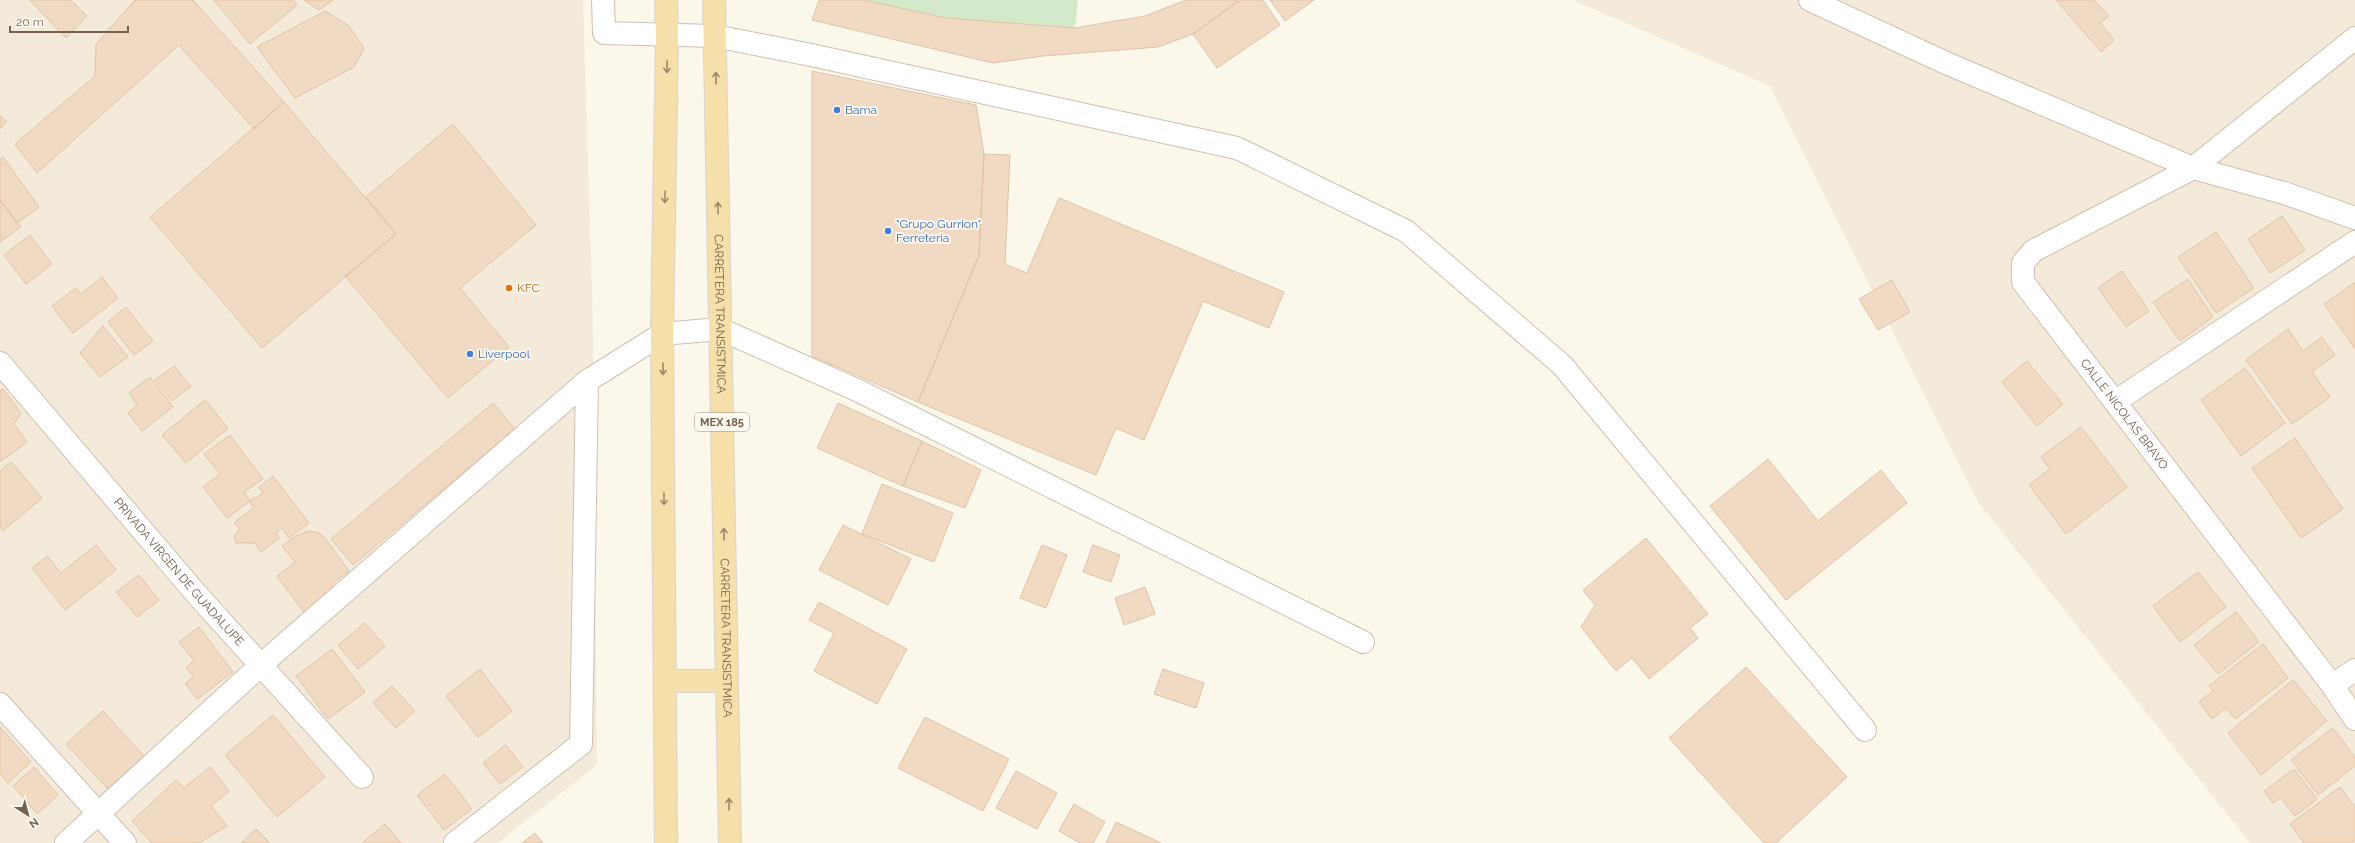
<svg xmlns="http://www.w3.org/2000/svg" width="2355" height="843" font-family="Raleway,sans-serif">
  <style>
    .residential { fill: #f3eada }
    .green { fill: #d4e9ca }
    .building { fill: #f0dac4; stroke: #e1c2a6 }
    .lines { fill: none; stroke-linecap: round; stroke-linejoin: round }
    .street-casing { stroke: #cec0b1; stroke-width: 24 }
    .primary-casing { stroke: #d9d3ce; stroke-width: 24 }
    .street { stroke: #fff; stroke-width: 22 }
    .primary { stroke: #f5e0a9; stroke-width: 22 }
    .oneway { stroke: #9c876a }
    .shop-dot { fill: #3f7fe0; stroke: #fefaf2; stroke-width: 1.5 }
    .food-dot { fill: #e8710a; stroke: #fefaf2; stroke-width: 1.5 }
    .labels { text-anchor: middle; stroke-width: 3.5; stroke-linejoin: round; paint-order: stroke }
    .shield { fill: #fefaf2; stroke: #9f8f80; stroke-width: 1 }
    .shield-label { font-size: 11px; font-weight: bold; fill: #76614f }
    .shop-label { font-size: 12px; fill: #366cbe; stroke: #fefaf2; text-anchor: start }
    .food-label { font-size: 12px; fill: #c56008; stroke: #fefaf2; text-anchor: start }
    .street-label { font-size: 12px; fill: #76614f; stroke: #fefaf2 }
  </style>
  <rect width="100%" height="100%" fill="#fcf7eb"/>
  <!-- residential -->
  <path class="residential" d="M0 0H583L593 327 597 765 498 843H0Z
    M1573 0H2355V843H2250L1978 502 1770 86Z"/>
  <!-- green -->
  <path class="green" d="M864 0H1078L1075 28 946 18Z"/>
  <!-- building -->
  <path class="building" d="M30 0H71L87 16 66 38Z
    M135 0H193L284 102 254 129 179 45 37 173 15 144 95 76 96 44Z
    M214 0H293L297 5 250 44Z
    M304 0H333L319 10Z
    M819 0H864L946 18 1075 28 1145 16 1186 0H1239L1193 34 1158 47 1043 56 993 63 812 20Z
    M1241 0H1263L1280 25 1217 68 1193 34Z
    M1270 0H1314L1285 21Z
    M2056 0H2094L2109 16 2100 23 2114 40 2101 52Z
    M325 11 348 25 364 48 354 67 295 98 257 47Z
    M812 71 976 105 984 154 979 255 918 402 812 356Z
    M284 102 396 234 262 348 150 217Z
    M0 116 7 122 0 129Z
    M453 124 536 225 460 288 509 347 448 398 345 276 396 234 366 197Z
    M984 154 1010 155 1005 264 1027 273 1059 198 1284 292 1269 328 1203 301 1144 440 1116 428 1096 475 918 402 979 255Z
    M3 157 39 207 17 223 0 200V160Z
    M0 200 21 227 0 242Z
    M2282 216 2305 250 2270 273 2248 239Z
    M2216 232 2254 288 2216 313 2178 257Z
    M30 235 52 264 26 284 4 255Z
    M2122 271 2149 311 2126 327 2098 288Z
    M102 277 118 298 73 333 52 306 76 288 81 294Z
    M2188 279 2213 317 2180 341 2153 302Z
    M1892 280 1910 312 1878 330 1859 299Z
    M2355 282V349L2324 304Z
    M126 307 153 341 134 355 108 322Z
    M103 326 128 357 100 377 80 353Z
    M2288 329 2303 351 2322 337 2335 355 2312 372 2330 397 2292 424 2246 360Z
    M2027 361 2063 404 2037 426 2002 382Z
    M174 366 191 386 172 401 155 380Z
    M2245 368 2285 423 2241 456 2201 400Z
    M150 377 173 407 142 431 128 413 137 405 129 393Z
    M3 389 21 413 14 424 27 442 0 462V391Z
    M205 400 228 428 186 463 162 435Z
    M493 403 515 429 353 565 331 539Z
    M838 403 922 441 903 486 817 448Z
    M2081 427 2127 487 2066 534 2029 485 2050 469 2041 457Z
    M230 435 263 479 244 492 250 501 227 518 203 487 220 474 204 454Z
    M2295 438 2343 509 2301 538 2252 468Z
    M922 441 981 470 965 508 903 486Z
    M1768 459 1818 521 1881 470 1907 503 1786 600 1710 506Z
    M11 462 42 498 3 531 0 527V471Z
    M273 476 309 523 289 538 282 528 276 533 279 538 261 552 255 543H236L234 536 240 529 234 523 253 508 250 501 263 493 259 487Z
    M882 484 953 513 934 562 862 534Z
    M843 525 911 559 888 605 819 570Z
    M309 531 319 533 325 538 349 571 331 585 337 592 306 615 277 576 295 562 282 546 296 536Z
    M1646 538 1708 614 1690 628 1698 638 1649 679 1632 658 1616 671 1581 627 1595 605 1583 590Z
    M96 545 116 570 65 610 32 568 47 556 61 573Z
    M1042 545 1067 555 1046 608 1020 598Z
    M1093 545 1120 555 1111 582 1083 572Z
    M2198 572 2226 607 2180 642 2153 606Z
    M139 575 159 600 137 617 116 592Z
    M1145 587 1155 614 1124 625 1115 598Z
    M819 602 907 649 877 704 814 671 834 633 809 620Z
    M2236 612 2259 642 2218 674 2194 645Z
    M365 623 385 646 358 669 338 645Z
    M199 627 233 672 197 699 185 683 194 677 186 668 194 661 179 642Z
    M2263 644 2288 678 2235 719 2226 708 2212 719 2199 702 2213 691 2209 686Z
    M332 649 365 692 328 719 296 676Z
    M1746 667 1847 777 1776 843H1764L1669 738Z
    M480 669 512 711 478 737 446 696Z
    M1163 669 1204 683 1196 708 1154 694Z
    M2293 680 2327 721 2261 775 2228 733Z
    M392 686 415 711 396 728 373 703Z
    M103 711 144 756 108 789 66 744Z
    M273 715 325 777 277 817 225 755Z
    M925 717 1009 759 983 811 898 768Z
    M0 727 31 762 8 783 0 774Z
    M2333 728 2355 757V766L2318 795 2291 760Z
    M506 745 523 767 500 784 483 763Z
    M34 767 58 795 37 814 13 786Z
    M210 767 229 791 211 806 227 826 199 843H152L132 821 176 780 184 788Z
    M2294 769 2317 799 2295 816 2281 798 2273 803 2264 791Z
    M1016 771 1057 793 1037 829 996 808Z
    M445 774 472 809 444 830 417 795Z
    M2340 787 2355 807V841L2352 843H2304L2290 824Z
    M1074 804 1105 822 1093 843H1080L1059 831Z
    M1116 822 1161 843H1106Z
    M385 824 401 843H362Z
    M256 829 270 843H241Z
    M535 833 543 843H522Z"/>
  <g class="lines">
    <defs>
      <g id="street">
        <path d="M603 0 604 33 715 36 811 55 1237 148 1406 231 1562 365 1865 730"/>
        <path d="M1810 0 1946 63 2193 168 2355 38"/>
        <path id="s1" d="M2355 218 2284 193 2193 168 2033 251 2023 263V282L2332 685 2355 719"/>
        <path id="s2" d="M0 363 199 597 362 777"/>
        <path d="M2116 401 2355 242"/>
        <path d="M2332 685 2355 670"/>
        <path d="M0 704 125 843"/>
        <path d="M66 843 262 664 587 381 662 334 720 329 859 391 1363 642"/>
        <path d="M455 843 581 744 587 381"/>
      </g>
      <g id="primary">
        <path d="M666 0 667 36 662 334 666 843"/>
        <path id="s3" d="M714 0 730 843"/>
        <path d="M665 681H727"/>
      </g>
    </defs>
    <!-- street casing -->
    <use href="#street" class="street-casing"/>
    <!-- primary casing -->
    <use href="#primary" class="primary-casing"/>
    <!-- street -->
    <use href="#street" class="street"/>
    <!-- primary -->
    <use href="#primary" class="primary"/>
  </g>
  <!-- one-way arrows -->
  <defs><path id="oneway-shaft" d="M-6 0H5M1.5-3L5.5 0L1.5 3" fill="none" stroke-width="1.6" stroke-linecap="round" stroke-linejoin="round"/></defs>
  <g class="oneway">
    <use href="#oneway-shaft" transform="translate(667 67) rotate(91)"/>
    <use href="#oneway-shaft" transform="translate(716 78) rotate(-91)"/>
    <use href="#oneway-shaft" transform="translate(665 197) rotate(91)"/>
    <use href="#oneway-shaft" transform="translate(718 208) rotate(-91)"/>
    <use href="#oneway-shaft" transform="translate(663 369) rotate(90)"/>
    <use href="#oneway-shaft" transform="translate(664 499) rotate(90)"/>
    <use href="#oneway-shaft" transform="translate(724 534) rotate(-91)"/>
    <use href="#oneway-shaft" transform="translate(729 804) rotate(-91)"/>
  </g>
  <!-- markers -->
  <g class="shop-dot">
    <circle cx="837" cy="110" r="4"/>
    <circle cx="888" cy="231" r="4"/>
    <circle cx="470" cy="354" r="4"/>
  </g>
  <circle class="food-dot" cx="509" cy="288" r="4"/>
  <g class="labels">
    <!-- shield labels -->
    <rect class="shield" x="695" y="413" width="54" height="18" rx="3"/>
    <g class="shield-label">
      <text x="722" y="426">MEX 185</text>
    </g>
    <!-- shop labels -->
    <g class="shop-label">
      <text x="845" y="114">Bama</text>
      <text x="896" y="228">"Grupo Gurrion"<tspan x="896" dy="14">Ferreteria</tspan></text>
      <text x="478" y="358">Liverpool</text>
    </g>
    <!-- food labels -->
    <g class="food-label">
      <text x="517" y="292">KFC</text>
    </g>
    <!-- street labels -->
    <g class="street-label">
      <text dy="4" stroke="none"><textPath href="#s3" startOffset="314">CARRETERA TRANSISTMICA</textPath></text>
      <text dy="4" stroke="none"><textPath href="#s1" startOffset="551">CALLE NICOLÁS BRAVO</textPath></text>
      <text dy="4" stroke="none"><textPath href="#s2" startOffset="275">PRIVADA VIRGEN DE GUADALUPE</textPath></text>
      <text dy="4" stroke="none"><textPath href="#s3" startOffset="638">CARRETERA TRANSISTMICA</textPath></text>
    </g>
  </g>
  <!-- north arrow -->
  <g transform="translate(28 815) rotate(144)" stroke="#fefaf2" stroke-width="3" paint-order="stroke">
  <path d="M0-3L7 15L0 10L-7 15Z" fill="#76614f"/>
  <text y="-6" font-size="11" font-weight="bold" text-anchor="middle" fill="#76614f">N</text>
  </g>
  <!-- scale -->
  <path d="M10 26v6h118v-6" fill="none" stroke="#76614f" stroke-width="2"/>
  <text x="16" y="26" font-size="12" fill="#76614f" stroke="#fefaf2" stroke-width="3" paint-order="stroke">20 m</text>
</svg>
